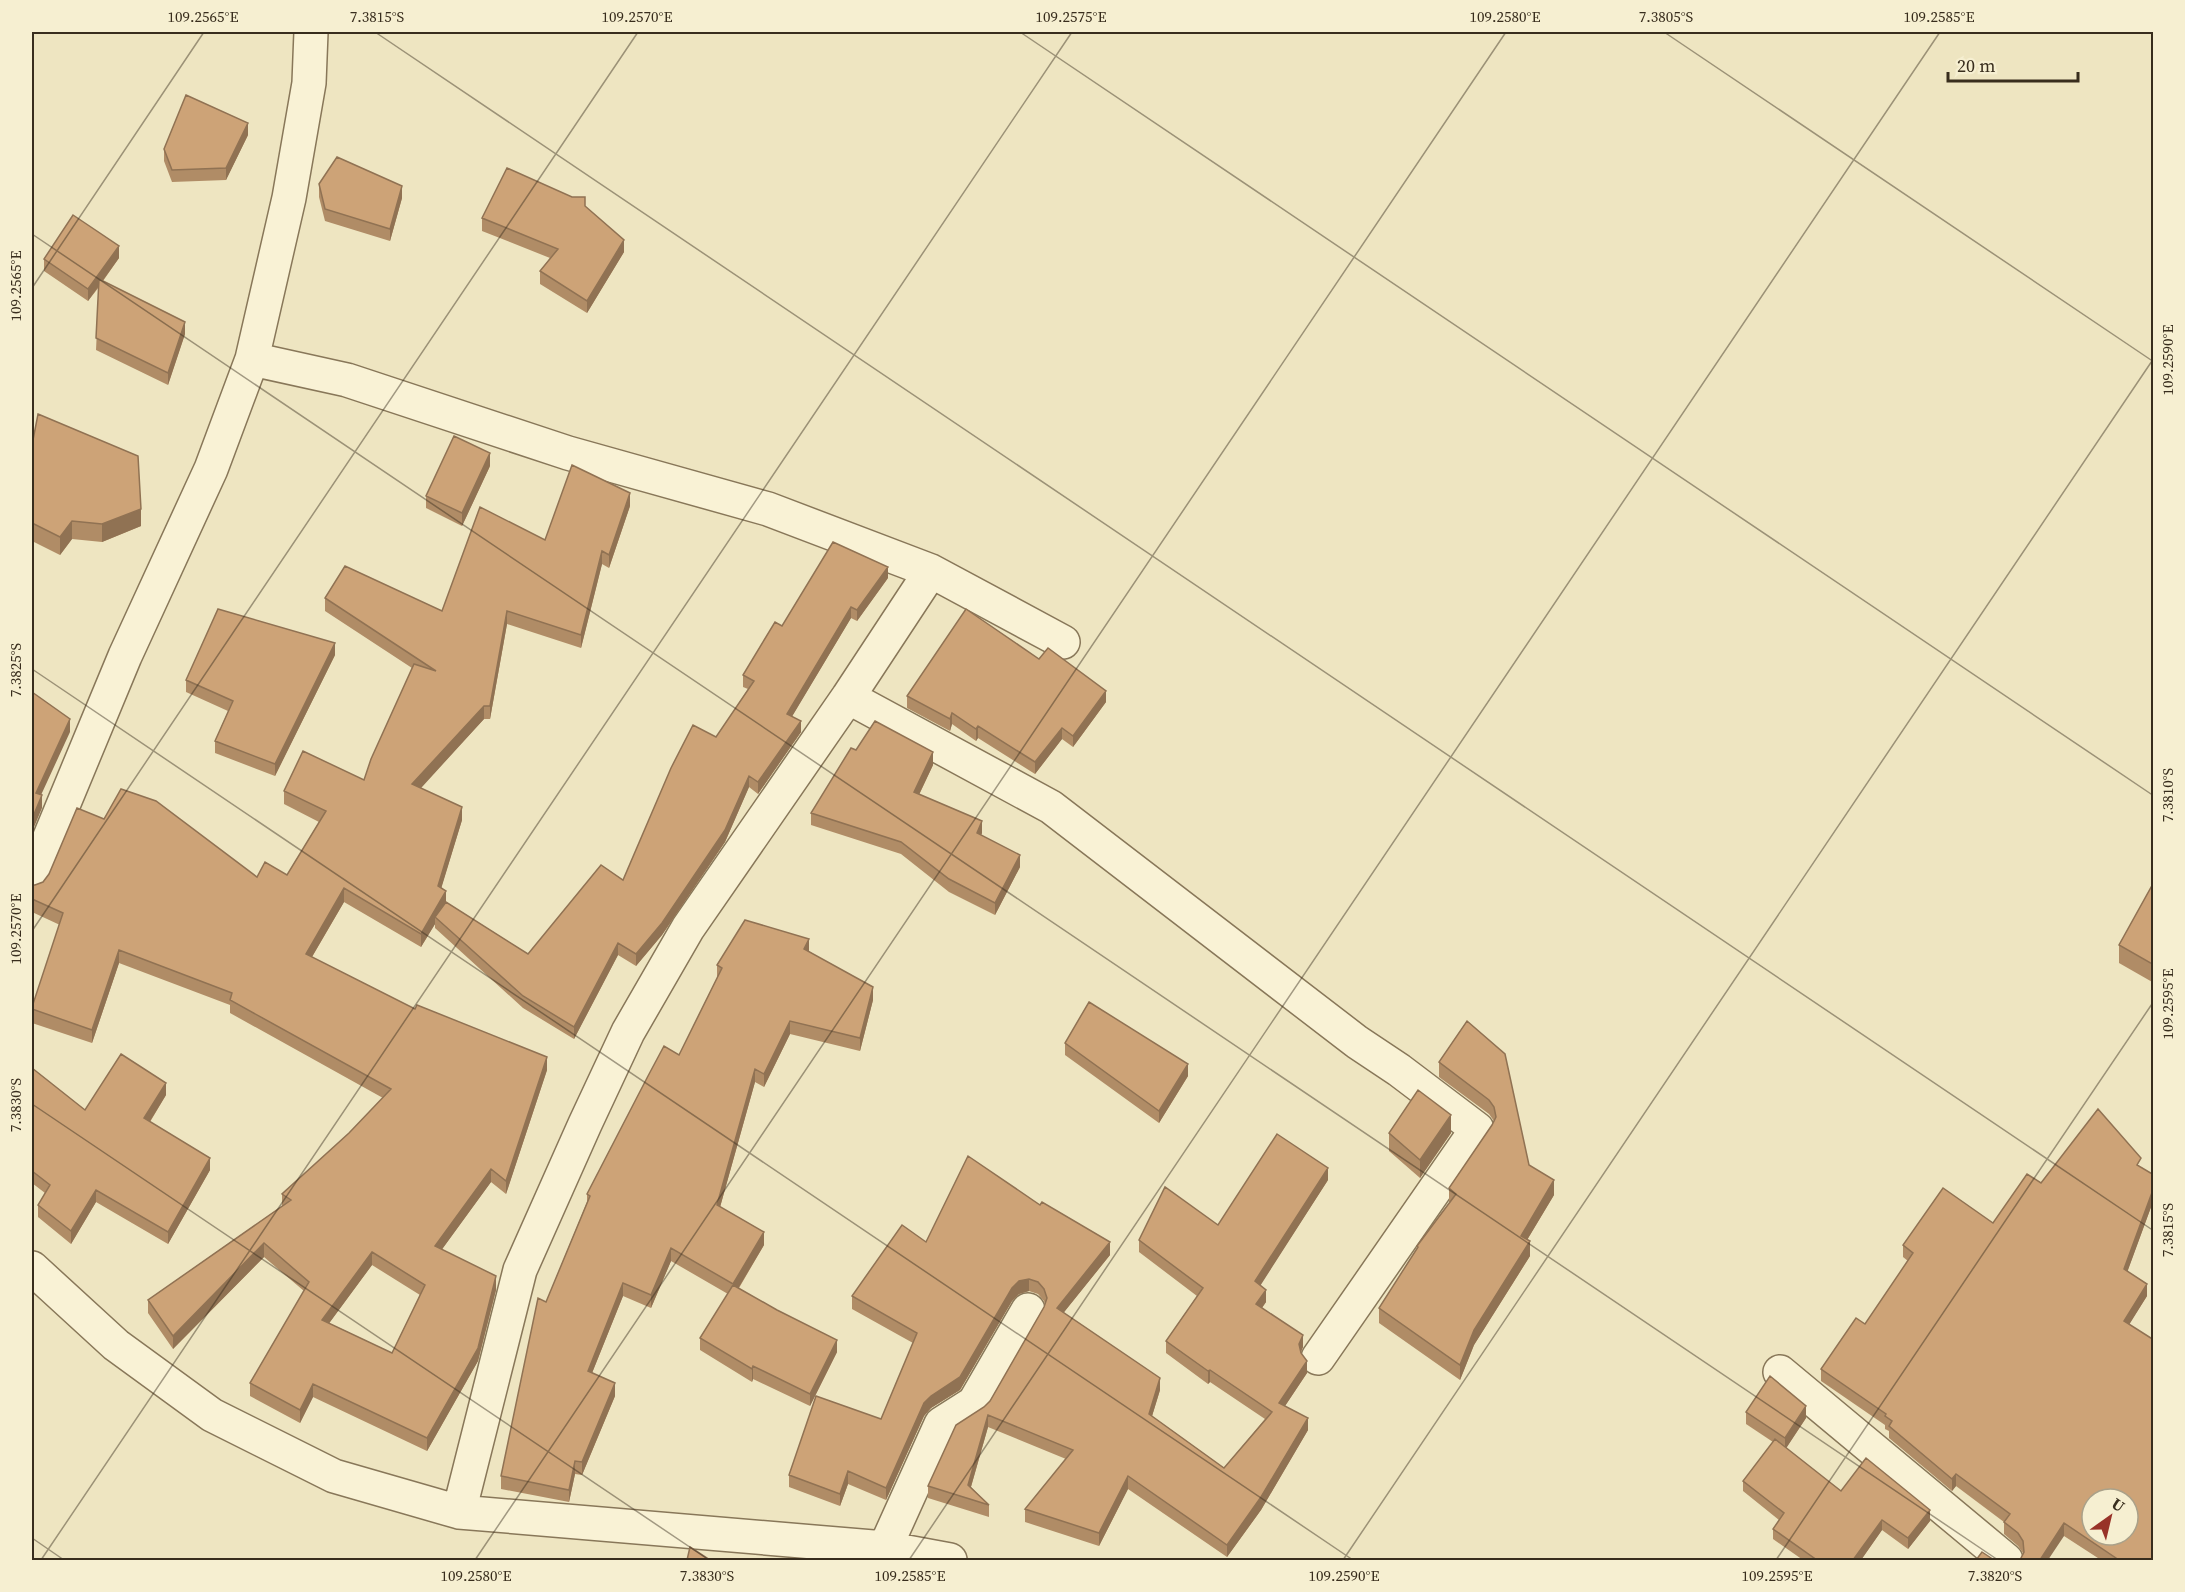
<svg xmlns="http://www.w3.org/2000/svg" width="2185" height="1592" font-family="'Source Serif 4',serif">
  <style>
    .lines { fill: none; stroke-linecap: round; stroke-linejoin: round }
    .minor-casing { stroke: #887759; stroke-width: 36 }
    .minor { stroke: #f9f2d5; stroke-width: 33 }
    .wall { fill: #b08c66; fill-rule: evenodd }
    .shaded-wall { fill: #907253 }
    .building { fill: #cda377; stroke: #907253; stroke-width: 1.5; fill-rule: evenodd }
    .ticks { fill: none; stroke: #382d1d; stroke-width: 1.5; stroke-opacity: 0.45 }
    .neatline { fill: none; stroke: #382d1d; stroke-width: 2 }
    .ticks-label { font-size: 15px; text-anchor: middle; fill: #382d1d }
  </style>
  <rect width="100%" height="100%" fill="#eee5c1"/>
  <g class="lines">
    <defs>
      <path id="minor" d="M252 359 347 380 568 453 768 509 931 571 1063 642
        M848 697 1051 807 1357 1042 1399 1070 1477 1129 1318 1358
        M32 880 125 656 211 469 252 359 289 198 309 83 311 32
        M32 1268 116 1345 212 1415 334 1476 459 1512 885 1548 950 1560
        M1780 1372 2006 1560
        M459 1512 520 1270 585 1124 628 1032 688 928 848 697 931 571
        M885 1548 941 1424 974 1403 1028 1310"/>
    </defs>
    <!-- minor casing -->
    <use href="#minor" class="minor-casing"/>
    <!-- minor -->
    <use href="#minor" class="minor"/>
  </g>
  <!-- wall -->
  <path class="wall" d="M248 135 226 180 172 182 164 161V149Z
    M319 184 402 198 390 241 325 221 319 197Z
    M585 206 624 252 587 313 540 284V271L550 258 482 231V218Z
    M119 258 103 281 185 334 168 385 96 350 99 287 88 301 44 271V259Z
    M32 445 141 526 102 542 72 539 60 555 32 541Z
    M490 466 462 526 426 508V496Z
    M630 506 609 568 602 564 581 648 507 624 490 719H484L420 788 462 820 441 888 446 902 528 954 623 880 748 689 743 687V675L782 626 888 578 857 621 851 618 792 716 801 732 758 794 749 787 725 842 662 935 636 966 618 955 574 1039 523 1008 435 928V924L421 947 344 902 312 957 415 1009 547 1070 506 1194 491 1182 442 1249 496 1290 478 1361 427 1451 313 1397 300 1423 250 1396V1383L304 1291 264 1257 173 1349 148 1313V1300L282 1206V1194L349 1133 383 1098 230 1013V1005L119 963 92 1043 32 1023V1007L60 925 32 912V885L257 877 287 875 319 822 284 804V791L364 780 412 668 325 611V598L442 611 545 540ZM372 1265 420 1295 392 1353 329 1323Z
    M335 655 275 776 215 753V741L228 711 186 692V680Z
    M1039 659 1106 702 1073 747 1062 739 1035 774 978 738 976 741 952 724 950 731 907 708V696Z
    M856 750 933 765 919 795 982 833 981 835 1020 867 995 915 949 892 901 854 811 825V813Z
    M2154 882V983L2119 963V945Z
    M809 951 873 1000 860 1051 790 1034 764 1087 755 1082 720 1207 764 1245 739 1288 837 1352 810 1406 753 1379 752 1382 700 1350V1338L728 1294 671 1261 651 1308 623 1296 592 1373 615 1396 582 1475 575 1474 569 1502 501 1489V1476L546 1302 587 1202V1194L679 1055 717 978V965Z
    M1467 1021 1529 1165 1554 1195 1527 1240 1530 1256 1474 1345 1460 1380 1379 1323V1308L1417 1249V1246L1449 1203V1188L1492 1125 1494 1121 1489 1114 1439 1077V1062Z
    M1065 1043 1188 1076 1159 1123 1065 1055Z
    M32 1068 85 1110 166 1095 150 1122 210 1170 168 1244 96 1202 71 1244 38 1217V1205L45 1193 32 1183Z
    M1389 1133H1451L1420 1178 1389 1151Z
    M2141 1167 2154 1175V1199L2127 1272 2147 1296 2129 1324 2154 1560H2101L2064 1536 2023 1553 2018 1546 2004 1534V1522L1956 1486 1952 1491 1889 1438V1431L1885 1429V1425L1821 1381V1369L1865 1324 1908 1261 1903 1257V1245L1993 1223 2041 1183Z
    M1328 1180 1260 1285 1266 1302 1262 1308 1303 1347 1301 1352 1307 1373 1285 1406 1308 1430 1261 1510 1227 1557 1128 1489 1099 1546 1025 1522V1509L1066 1459 988 1427 971 1487 989 1505V1517L928 1498V1486L984 1407 990 1401 1044 1307 1045 1304 1044 1301 1038 1294 1029 1291 1019 1294 1012 1301 960 1390 931 1408 924 1416 886 1500 848 1484 840 1506 789 1487V1475L881 1419 913 1343 852 1309V1296L926 1242 1110 1255 1063 1313 1160 1390 1152 1416 1224 1468 1265 1419 1210 1382 1208 1384 1166 1353V1341L1197 1296 1139 1252V1240L1218 1225Z
    M1746 1412 1806 1418 1786 1448 1841 1491 1930 1521 1908 1549 1882 1530 1861 1560H1803L1773 1539V1529L1779 1520 1743 1491V1481L1773 1442 1746 1424Z"/>
  <!-- shaded-wall -->
  <path class="shaded-wall" d="M248 123V135L226 180V168Z
    M402 186V198L390 241V229Z
    M624 240V252L587 313V301Z
    M119 246V258L88 301V289Z
    M185 322V334L168 385V373Z
    M490 453V466L462 526V513Z
    M630 493V506L609 568V555Z
    M141 509V526L102 542V524Z
    M72 521V539L60 555V537Z
    M602 551V564L581 648V635Z
    M888 567V578L857 621V610Z
    M851 607V618L787 725V714Z
    M507 611V624L490 719V706Z
    M335 643V655L275 776V764Z
    M1106 691V702L1073 747V736Z
    M484 706V719L412 798V784Z
    M952 713V724L950 731V719Z
    M70 719V732L36 806V793Z
    M801 721V732L758 794V782Z
    M978 726V738L976 741V729Z
    M1062 728V739L1035 774V762Z
    M933 752V765L914 805V792Z
    M749 776V787L725 842 662 935 636 966V954Z
    M42 795V808L32 832V819Z
    M462 807V820L438 899V886Z
    M982 821V833L977 845V833Z
    M1020 855V867L995 915V903Z
    M344 888V902L306 967V954Z
    M446 891V904L435 917V924L421 947V934Z
    M809 939V952L804 949Z
    M618 943V955L574 1039V1027Z
    M119 950V963L92 1043V1030Z
    M873 987V1000L860 1051V1038Z
    M790 1021V1034L764 1087V1074Z
    M547 1057V1070L506 1194V1181Z
    M1188 1064V1076L1159 1123V1111Z
    M755 1069V1082L717 1218V1205Z
    M166 1083V1095L144 1131V1118Z
    M1451 1115V1133L1420 1178V1160Z
    M210 1158V1170L168 1244V1232Z
    M1328 1168V1180L1255 1294V1281Z
    M491 1169V1182L435 1259V1246Z
    M1554 1180V1195L1521 1250V1236Z
    M2154 1187V1199L2124 1281V1269Z
    M96 1190V1202L71 1244V1231Z
    M764 1232V1245L733 1297V1284Z
    M1530 1241V1256L1474 1345 1460 1380V1365L1474 1330Z
    M1110 1242V1255L1057 1321V1308Z
    M264 1243V1257L173 1349V1336Z
    M671 1248V1261L651 1308V1295Z
    M372 1252V1265L322 1333V1320Z
    M496 1276V1290L478 1361 427 1451V1438Z
    M1029 1279V1291L1019 1294 1012 1301 960 1390 931 1408 924 1416 886 1500V1488L924 1403 1012 1288 1019 1281Z
    M623 1283V1296L588 1383V1371Z
    M2147 1284V1296L2124 1333V1321Z
    M1266 1290V1302L1256 1316V1304Z
    M1303 1335V1347L1299 1356V1344Z
    M837 1340V1352L810 1406V1394Z
    M1307 1361V1373L1279 1415V1403Z
    M753 1366V1379L752 1382V1369Z
    M1210 1370V1382L1208 1384V1371Z
    M1160 1378V1390L1149 1426V1414Z
    M615 1383V1396L582 1475V1462Z
    M313 1384V1397L300 1423V1410Z
    M1806 1406V1418L1785 1450V1438Z
    M988 1415V1427L968 1497V1485Z
    M1308 1418V1430L1261 1510 1227 1557V1545Z
    M575 1461V1474L569 1502V1490Z
    M848 1471V1484L840 1506V1494Z
    M1956 1474V1486L1952 1491V1479Z
    M1128 1476V1489L1099 1546V1533Z
    M1930 1510V1521L1908 1549V1538Z
    M1882 1520V1530L1861 1560H1853Z
    M2064 1523V1536L2048 1560H2040Z"/>
  <!-- building -->
  <path class="building" d="M186 95 248 123 226 168 172 170 164 149Z
    M337 157 402 186 390 229 325 209 319 184Z
    M507 168 572 197H585V206L624 240 587 301 540 271 558 249 482 218Z
    M73 215 119 246 88 289 44 259Z
    M99 279 185 322 168 373 96 338Z
    M38 414 138 456 141 509 102 524 72 521 60 537 32 523V445Z
    M454 436 490 453 462 513 426 496Z
    M572 465 630 493 609 555 602 551 581 635 507 611 490 706H484L412 784 462 807 438 886 446 891 421 934 344 888 306 954 415 1009 417 1005 547 1057 506 1181 491 1169 435 1246 496 1276 478 1348 427 1438 313 1384 300 1410 250 1383 309 1282 264 1243 173 1336 148 1300 291 1200 282 1194 349 1133 391 1089 230 1000 232 993 119 950 92 1030 32 1009V1007L63 913 32 899V885H35L43 882 49 874 77 808 104 819 121 789 156 801 257 877 265 862 287 875 326 811 284 791 303 751 364 780 371 759 414 664 436 671 325 598 345 566 442 611 480 507 545 540ZM372 1252 425 1285 392 1353 322 1320Z
    M833 542 888 567 857 610 851 607 787 714 801 721 758 782 749 776 725 830 662 923 636 954 618 943 574 1027 523 996 435 917 446 902 528 954 601 865 623 880 671 768 693 725 716 737 754 681 743 675 775 622 782 626Z
    M218 609 335 643 275 764 215 741 233 701 186 680Z
    M966 609 1039 659 1048 648 1106 691 1073 736 1062 728 1035 762 978 726 976 729 952 713 950 719 907 696Z
    M32 692 70 719 36 793 42 795 32 819Z
    M875 721 933 752 914 792 982 821 977 833 1020 855 995 903 949 879 901 842 811 813 851 748 856 750Z
    M2154 882V965L2119 945Z
    M745 920 809 939 804 949 873 987 860 1038 790 1021 764 1074 755 1069 717 1205 764 1232 733 1284 671 1248 651 1295 623 1283 588 1371 615 1383 582 1462 575 1461 569 1490 501 1476 538 1298 546 1302 590 1196 587 1194 648 1076 664 1046 679 1055 722 968 717 965Z
    M1089 1002 1188 1064 1159 1111 1065 1043Z
    M1467 1021 1505 1054 1529 1165 1554 1180 1521 1236 1530 1241 1474 1330 1460 1365 1379 1308 1418 1247 1417 1246 1456 1194 1449 1188 1492 1125 1496 1117 1494 1107 1489 1100 1439 1062Z
    M121 1054 166 1083 144 1118 210 1158 168 1232 96 1190 71 1231 38 1205 50 1185 32 1171V1068L85 1110Z
    M1418 1090 1451 1115 1420 1160 1389 1133Z
    M2098 1109 2141 1158 2137 1165 2154 1175V1187L2124 1269 2147 1284 2124 1321 2154 1340V1560H2119L2064 1523 2040 1560H2020L2024 1552 2023 1541 2018 1533 2004 1522 2010 1514 1956 1474 1952 1479 1889 1426 1892 1421 1885 1416 1886 1414 1821 1369 1856 1318 1865 1324 1913 1253 1903 1245 1943 1188 1993 1223 2027 1174 2041 1183ZM2092 1499H2128V1535H2092Z
    M1277 1134 1328 1168 1255 1281 1266 1290 1256 1304 1303 1335 1299 1344 1301 1353 1307 1361 1279 1403 1308 1418 1261 1497 1227 1545 1128 1476 1099 1533 1025 1509 1073 1450 988 1415 968 1485 989 1505 928 1486 956 1425 984 1407 990 1401 1044 1307 1047 1298 1044 1289 1038 1282 1029 1279 1019 1281 1012 1288 960 1377 931 1396 924 1403 886 1488 848 1471 840 1494 789 1475 816 1396 881 1419 917 1333 852 1296 902 1225 926 1242 968 1156 1040 1205 1042 1202 1110 1242 1057 1308 1160 1378 1149 1414 1224 1468 1272 1412 1210 1370 1208 1371 1166 1341 1203 1288 1139 1240 1165 1187 1218 1225Z
    M733 1285 777 1310 837 1340 810 1394 753 1366 752 1369 700 1338Z
    M1770 1376 1806 1406 1785 1438 1746 1412Z
    M1775 1439 1841 1491 1866 1458 1930 1510 1908 1538 1882 1520 1853 1560H1817L1773 1529 1784 1513 1743 1481Z
    M690 1547 710 1560H687Z
    M1982 1552 1994 1560H1976Z"/>
  <!-- ticks -->
  <path class="ticks" d="M375 32 2154 1231M1020 32 2154 796M1664 32 2154 362M32 234 1998 1560M32 288 204 32M32 669 1353 1560M32 931 638 32M32 1104 709 1560M32 1538 64 1560M41 1560 1072 32M475 1560 1506 32M909 1560 1940 32M1343 1560 2154 358M1776 1560 2154 1001"/>
  <!-- border -->
  <rect width="2185" height="1592" fill="none" stroke="#f6efd1" stroke-width="66"/>
  <!-- north arrow -->
  <g transform="translate(2110 1517) rotate(34)"><circle r="28" fill="#f6efd1" stroke="#aaa189" stroke-width="1.5"/>
  <path d="M0-4.5L10 22L0 15L-10 22Z" fill="#983228"/>
  <text y="-9" font-size="16" font-weight="bold" text-anchor="middle" fill="#382d1d">U</text>
  </g>
  <!-- scale -->
  <path d="M1948 72v9h130v-9" fill="none" stroke="#382d1d" stroke-width="3"/>
  <text x="1957" y="72" font-size="18" fill="#382d1d" stroke="#f6efd1" stroke-width="4.5" paint-order="stroke">20 m</text>
  <rect x="33" y="33" width="2119" height="1526" class="neatline"/>
  <g class="ticks-label">
    <text x="203" y="22">109.2565°E</text>
    <text x="377" y="22">7.3815°S</text>
    <text x="637" y="22">109.2570°E</text>
    <text x="1071" y="22">109.2575°E</text>
    <text x="1505" y="22">109.2580°E</text>
    <text x="1666" y="22">7.3805°S</text>
    <text x="1939" y="22">109.2585°E</text>
    <text transform="translate(16 286) rotate(-90)" y="5">109.2565°E</text>
    <text transform="translate(2168 360) rotate(-90)" y="5">109.2590°E</text>
    <text transform="translate(16 670) rotate(-90)" y="5">7.3825°S</text>
    <text transform="translate(2168 795) rotate(-90)" y="5">7.3810°S</text>
    <text transform="translate(16 929) rotate(-90)" y="5">109.2570°E</text>
    <text transform="translate(2168 1004) rotate(-90)" y="5">109.2595°E</text>
    <text transform="translate(16 1105) rotate(-90)" y="5">7.3830°S</text>
    <text transform="translate(2168 1230) rotate(-90)" y="5">7.3815°S</text>
    <text x="476" y="1581">109.2580°E</text>
    <text x="707" y="1581">7.3830°S</text>
    <text x="910" y="1581">109.2585°E</text>
    <text x="1344" y="1581">109.2590°E</text>
    <text x="1777" y="1581">109.2595°E</text>
    <text x="1995" y="1581">7.3820°S</text>
  </g>
</svg>
